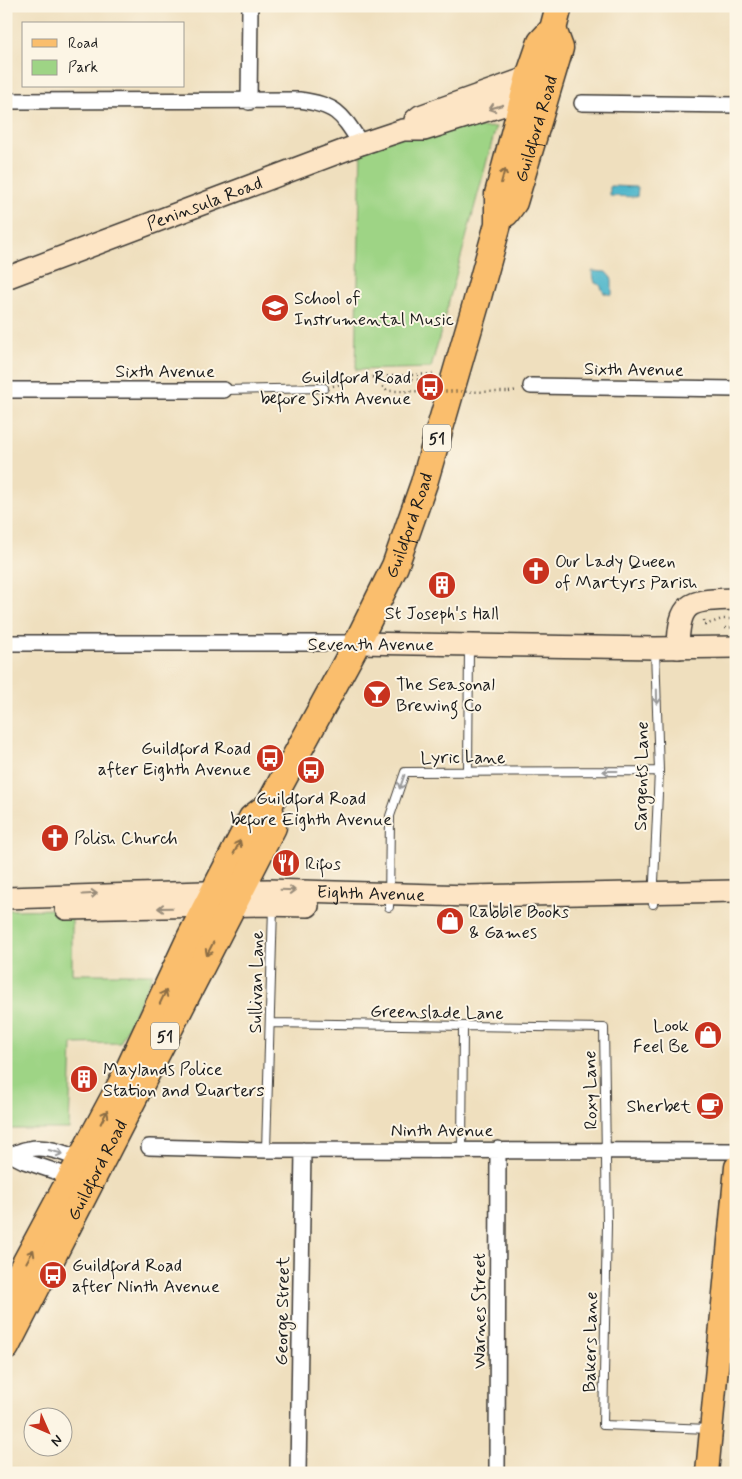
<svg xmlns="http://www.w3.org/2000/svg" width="742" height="1479" font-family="Mynerve,sans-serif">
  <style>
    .green { fill: #9ed485; stroke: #5d7850 }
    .water { fill: #4db6cb; stroke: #346974 }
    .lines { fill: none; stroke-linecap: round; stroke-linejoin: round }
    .lane-casing { stroke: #3c3934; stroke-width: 10 }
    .street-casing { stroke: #3c3934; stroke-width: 18 }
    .secondary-casing { stroke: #3c3934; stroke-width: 24 }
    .primary-casing { stroke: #3c3934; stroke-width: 25 }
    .highway-casing { stroke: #3c3934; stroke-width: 29 }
    .path { stroke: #3c3934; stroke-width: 2.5; stroke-dasharray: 1 4; stroke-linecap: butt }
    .lane { stroke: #fff; stroke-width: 8 }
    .street { stroke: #fff; stroke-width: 15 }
    .secondary { stroke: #fde5c5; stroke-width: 21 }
    .primary { stroke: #fabe6d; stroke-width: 22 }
    .highway { stroke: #fabe6d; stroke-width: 26 }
    .path-bridge { stroke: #3c3934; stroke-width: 2.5; stroke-dasharray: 1 4; stroke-linecap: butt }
    .oneway { stroke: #988b79 }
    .oneway2 { stroke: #8b6d44 }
    .oneway3 { stroke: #999 }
    .labels { text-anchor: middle; stroke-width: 4; stroke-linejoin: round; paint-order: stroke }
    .shield { fill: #fcf5e5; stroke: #5f5d58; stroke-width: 1 }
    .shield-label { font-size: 16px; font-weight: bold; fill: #1c1c1c }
    .street-label { font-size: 18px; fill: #1c1c1c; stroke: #fcf5e5 }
    .poi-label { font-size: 18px; fill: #1c1c1c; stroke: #fcf5e5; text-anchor: start }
  </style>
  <rect width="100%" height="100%" fill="#fcf5e5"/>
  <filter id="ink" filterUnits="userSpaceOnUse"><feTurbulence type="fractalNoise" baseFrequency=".02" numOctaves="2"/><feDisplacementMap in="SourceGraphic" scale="10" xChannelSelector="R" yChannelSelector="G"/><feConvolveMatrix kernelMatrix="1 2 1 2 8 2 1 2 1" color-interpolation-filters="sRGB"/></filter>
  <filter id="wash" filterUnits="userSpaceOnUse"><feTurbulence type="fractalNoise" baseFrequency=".0096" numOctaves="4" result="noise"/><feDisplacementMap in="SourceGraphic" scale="20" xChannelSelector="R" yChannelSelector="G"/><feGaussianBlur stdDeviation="1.12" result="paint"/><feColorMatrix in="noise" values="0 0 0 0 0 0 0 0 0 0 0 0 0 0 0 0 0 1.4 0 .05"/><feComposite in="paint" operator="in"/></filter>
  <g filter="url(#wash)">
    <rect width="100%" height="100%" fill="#efdfbe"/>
    <!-- green -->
    <path class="green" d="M496 127 431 368 356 370 361 144 424 130Z
      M72 909V974H153L120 1043 72 1044 69 1129H6V910Z"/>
    <!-- water -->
    <path class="water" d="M610 186 638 187 637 197 610 196Z
      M592 271 606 272 612 279V295L604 293 600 285 595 283Z"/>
  </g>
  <g filter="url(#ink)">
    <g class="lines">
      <defs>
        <path id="lane" d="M224 390 324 388
          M468 772 469 646
          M653 904 659 771 655 650
          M389 907 390 816 405 772 659 771
          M270 1023 604 1028 607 1224 603 1425 710 1429
          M462 1149 463 1027
          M266 1150 273 907"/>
        <path id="street" d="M6 101 299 100C337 105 341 113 361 144
          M249 102 250 6
          M582 103 736 105
          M531 386 736 389
          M6 390H224
          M6 643H357
          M149 1147 266 1150 736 1151
          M6 1155C15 1155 21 1150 29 1149 48 1145 69 1155 87 1162
          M12 1155 24 1161 78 1179
          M298 1473 303 1150
          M497 1473 498 1149"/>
        <g id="secondary">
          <path d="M415 120 420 116 529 77"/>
          <path id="s1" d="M6 278 361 144 403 130H424L523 99 535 92"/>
          <path d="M357 643 655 648 736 647"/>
          <path d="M678 648C679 598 691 601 736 599"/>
          <path id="s2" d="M6 898 268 890 469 896 736 891"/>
          <path d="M66 909 261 905 308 906"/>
        </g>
        <path id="primary" d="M707 1473 736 1167"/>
        <g id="highway">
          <path id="s3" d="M506 213 514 202 560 48 553 29"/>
          <path id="s4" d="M6 1299 127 1073 190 938 252 818 269 805 357 643 395 566 424 483 476 304 498 224V194L529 77 541 42 553 29 559 6"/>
          <path id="s5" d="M6 1347 273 827 269 805"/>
        </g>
      </defs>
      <!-- lane casing -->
      <use href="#lane" class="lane-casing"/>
      <!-- street casing -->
      <use href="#street" class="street-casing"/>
      <!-- secondary casing -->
      <use href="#secondary" class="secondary-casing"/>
      <!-- primary casing -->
      <use href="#primary" class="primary-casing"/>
      <!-- highway casing -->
      <use href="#highway" class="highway-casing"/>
      <!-- path -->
      <path class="path" d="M333 386 372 377 435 374
        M509 392 517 390
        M704 620 705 625 722 619H736
        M725 628 736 627"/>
      <!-- lane -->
      <use href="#lane" class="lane"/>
      <!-- street -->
      <use href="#street" class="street"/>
      <!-- secondary -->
      <use href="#secondary" class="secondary"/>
      <!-- primary -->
      <use href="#primary" class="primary"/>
      <!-- highway -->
      <use href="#highway" class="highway"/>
      <!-- path-bridge -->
      <path class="path-bridge" d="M433 380 388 379 383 382V387L387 391 509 392"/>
    </g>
    <!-- one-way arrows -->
    <defs><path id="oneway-shaft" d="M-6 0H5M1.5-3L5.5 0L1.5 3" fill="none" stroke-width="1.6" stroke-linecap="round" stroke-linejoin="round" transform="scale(1.25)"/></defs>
    <g class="oneway">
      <use href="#oneway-shaft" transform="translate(496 107) rotate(163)"/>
      <use href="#oneway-shaft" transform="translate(288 890) rotate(2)"/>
      <use href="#oneway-shaft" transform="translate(90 894) rotate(-3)"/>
      <use href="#oneway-shaft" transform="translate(165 908) rotate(179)"/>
    </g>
    <g class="oneway2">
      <use href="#oneway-shaft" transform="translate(503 176) rotate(-75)"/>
      <use href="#oneway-shaft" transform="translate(237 847) rotate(-63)"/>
      <use href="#oneway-shaft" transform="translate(210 949) rotate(117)"/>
      <use href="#oneway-shaft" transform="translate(163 997) rotate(-65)"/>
      <use href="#oneway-shaft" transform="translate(104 1117) rotate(-63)"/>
      <use href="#oneway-shaft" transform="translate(30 1256) rotate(-61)"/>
    </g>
    <g class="oneway3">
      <use href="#oneway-shaft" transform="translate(657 697) rotate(89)"/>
      <use href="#oneway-shaft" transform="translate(610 771) rotate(180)"/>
      <use href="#oneway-shaft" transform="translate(402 782) rotate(109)"/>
      <use href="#oneway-shaft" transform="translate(56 1152) rotate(15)"/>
    </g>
  </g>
  <!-- icons -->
  <defs>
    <symbol id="school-disc" viewBox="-11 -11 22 22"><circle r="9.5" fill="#c8321e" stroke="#fcf5e5"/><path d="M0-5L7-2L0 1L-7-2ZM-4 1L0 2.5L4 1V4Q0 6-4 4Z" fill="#fff"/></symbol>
    <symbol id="bus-disc" viewBox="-11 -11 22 22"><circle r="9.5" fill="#c8321e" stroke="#fcf5e5"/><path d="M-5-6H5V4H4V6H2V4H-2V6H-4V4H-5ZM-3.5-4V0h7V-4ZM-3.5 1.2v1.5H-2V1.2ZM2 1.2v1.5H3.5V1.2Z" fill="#fff"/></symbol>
    <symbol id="church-disc" viewBox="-11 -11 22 22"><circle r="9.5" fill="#c8321e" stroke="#fcf5e5"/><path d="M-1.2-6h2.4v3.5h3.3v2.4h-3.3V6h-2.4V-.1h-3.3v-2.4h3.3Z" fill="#fff"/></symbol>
    <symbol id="building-disc" viewBox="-11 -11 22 22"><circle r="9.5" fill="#c8321e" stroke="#fcf5e5"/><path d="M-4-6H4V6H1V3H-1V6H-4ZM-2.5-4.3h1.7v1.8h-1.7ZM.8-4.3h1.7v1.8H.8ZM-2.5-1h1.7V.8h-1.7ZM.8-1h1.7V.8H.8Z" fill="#fff"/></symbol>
    <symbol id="bar-disc" viewBox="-11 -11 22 22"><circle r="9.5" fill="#c8321e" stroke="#fcf5e5"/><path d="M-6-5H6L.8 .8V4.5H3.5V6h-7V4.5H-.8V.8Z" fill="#fff"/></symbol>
    <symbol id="restaurant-disc" viewBox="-11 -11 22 22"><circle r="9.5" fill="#c8321e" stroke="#fcf5e5"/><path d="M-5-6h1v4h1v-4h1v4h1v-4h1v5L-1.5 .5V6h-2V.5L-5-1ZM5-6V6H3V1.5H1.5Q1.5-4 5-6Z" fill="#fff"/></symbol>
    <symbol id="shop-disc" viewBox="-11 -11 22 22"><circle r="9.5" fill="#c8321e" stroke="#fcf5e5"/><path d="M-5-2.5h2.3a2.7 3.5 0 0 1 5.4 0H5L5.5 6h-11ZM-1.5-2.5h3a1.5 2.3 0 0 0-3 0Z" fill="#fff"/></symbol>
    <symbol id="cafe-disc" viewBox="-11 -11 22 22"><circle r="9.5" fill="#c8321e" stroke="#fcf5e5"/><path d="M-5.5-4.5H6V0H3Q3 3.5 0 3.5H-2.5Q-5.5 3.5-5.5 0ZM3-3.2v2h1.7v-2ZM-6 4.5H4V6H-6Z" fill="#fff"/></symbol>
  </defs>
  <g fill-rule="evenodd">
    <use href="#school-disc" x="259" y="292" width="32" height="32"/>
    <use href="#bus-disc" x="414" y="371" width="32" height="32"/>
    <use href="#church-disc" x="520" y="555" width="32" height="32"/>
    <use href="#building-disc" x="426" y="569" width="32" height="32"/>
    <use href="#bar-disc" x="361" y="678" width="32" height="32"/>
    <use href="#bus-disc" x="254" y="742" width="32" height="32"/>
    <use href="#bus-disc" x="295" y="754" width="32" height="32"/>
    <use href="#church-disc" x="39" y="822" width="32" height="32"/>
    <use href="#restaurant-disc" x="270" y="847" width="32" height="32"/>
    <use href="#shop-disc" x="434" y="905" width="32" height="32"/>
    <use href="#shop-disc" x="692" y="1019" width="32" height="32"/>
    <use href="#building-disc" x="68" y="1063" width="32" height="32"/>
    <use href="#cafe-disc" x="694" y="1090" width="32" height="32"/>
    <use href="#bus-disc" x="37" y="1259" width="32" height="32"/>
  </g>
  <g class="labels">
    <!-- shield labels -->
    <g class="shield">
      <rect x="423" y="424.5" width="28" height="27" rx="4"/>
      <rect x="151" y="1022.5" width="28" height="27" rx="4"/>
    </g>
    <g class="shield-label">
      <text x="437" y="444">51</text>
      <text x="165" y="1042">51</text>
    </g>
    <!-- street labels -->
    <g class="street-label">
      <text dy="6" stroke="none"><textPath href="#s3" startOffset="90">Guildford Road</textPath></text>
      <text dy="6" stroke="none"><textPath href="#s1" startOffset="212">Peninsula Road</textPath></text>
      <text transform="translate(634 369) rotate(1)" y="6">Sixth Avenue</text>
      <text x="165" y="377">Sixth Avenue</text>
      <text dy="6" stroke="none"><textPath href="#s4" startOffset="875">Guildford Road</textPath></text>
      <text x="371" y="650">Seventh Avenue</text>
      <text x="463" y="763">Lyric Lane</text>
      <text transform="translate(641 776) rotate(-89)" y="6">Sargents Lane</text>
      <text dy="6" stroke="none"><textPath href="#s2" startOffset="365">Eighth Avenue</textPath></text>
      <text transform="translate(256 982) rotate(-89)" y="6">Sullivan Lane</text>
      <text transform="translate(437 1012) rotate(1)" y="6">Greenslade Lane</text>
      <text transform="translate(590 1090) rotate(-91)" y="6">Roxy Lane</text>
      <text x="442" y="1136">Ninth Avenue</text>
      <text dy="6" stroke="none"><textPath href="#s5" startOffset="199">Guildford Road</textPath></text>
      <text transform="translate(282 1311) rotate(-89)" y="6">George Street</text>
      <text transform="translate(479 1311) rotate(-90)" y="6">Warnes Street</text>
      <text transform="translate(590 1342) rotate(-89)" y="6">Bakers Lane</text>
    </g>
    <!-- poi labels -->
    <g class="poi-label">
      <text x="294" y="304">School of<tspan x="294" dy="21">Instrumental Music</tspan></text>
      <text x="411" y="383" text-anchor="end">Guildford Road<tspan x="411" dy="21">before Sixth Avenue</tspan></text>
      <text x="555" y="567">Our Lady Queen<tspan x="555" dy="21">of Martyrs Parish</tspan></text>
      <text x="442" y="619" text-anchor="middle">St Joseph's Hall</text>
      <text x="396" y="690">The Seasonal<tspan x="396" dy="21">Brewing Co</tspan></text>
      <text x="251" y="754" text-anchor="end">Guildford Road<tspan x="251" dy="21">after Eighth Avenue</tspan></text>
      <text x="311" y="804" text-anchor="middle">Guildford Road<tspan x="311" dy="21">before Eighth Avenue</tspan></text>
      <text x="74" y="844">Polish Church</text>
      <text x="305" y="869">Rifos</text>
      <text x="469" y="917">Rabble Books<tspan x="469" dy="21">&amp; Games</tspan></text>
      <text x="689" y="1031" text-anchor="end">Look<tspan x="689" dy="21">Feel Be</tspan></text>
      <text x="103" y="1075">Maylands Police<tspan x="103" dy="21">Station and Quarters</tspan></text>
      <text x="691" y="1112" text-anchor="end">Sherbet</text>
      <text x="72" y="1271">Guildford Road<tspan x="72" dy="21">after Ninth Avenue</tspan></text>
    </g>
  </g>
  <!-- margin -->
  <rect width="742" height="1479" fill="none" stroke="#fcf5e5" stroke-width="25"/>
  <!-- legend -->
  <rect x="22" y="22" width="162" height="65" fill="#fcf5e5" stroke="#a29e95"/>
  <rect x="32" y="39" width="25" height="8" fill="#fabe6d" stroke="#a29e95"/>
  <text x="68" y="48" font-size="15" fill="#1c1c1c">Road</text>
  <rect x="32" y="60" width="25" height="15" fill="#9ed485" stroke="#a29e95"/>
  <text x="68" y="72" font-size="15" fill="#1c1c1c">Park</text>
  <!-- north arrow -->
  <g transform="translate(48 1432) rotate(135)"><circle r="24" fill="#fcf5e5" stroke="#a29e95"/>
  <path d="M0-4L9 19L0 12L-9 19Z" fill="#c8321e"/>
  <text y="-8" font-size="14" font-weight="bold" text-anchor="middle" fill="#1c1c1c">N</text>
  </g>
</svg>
